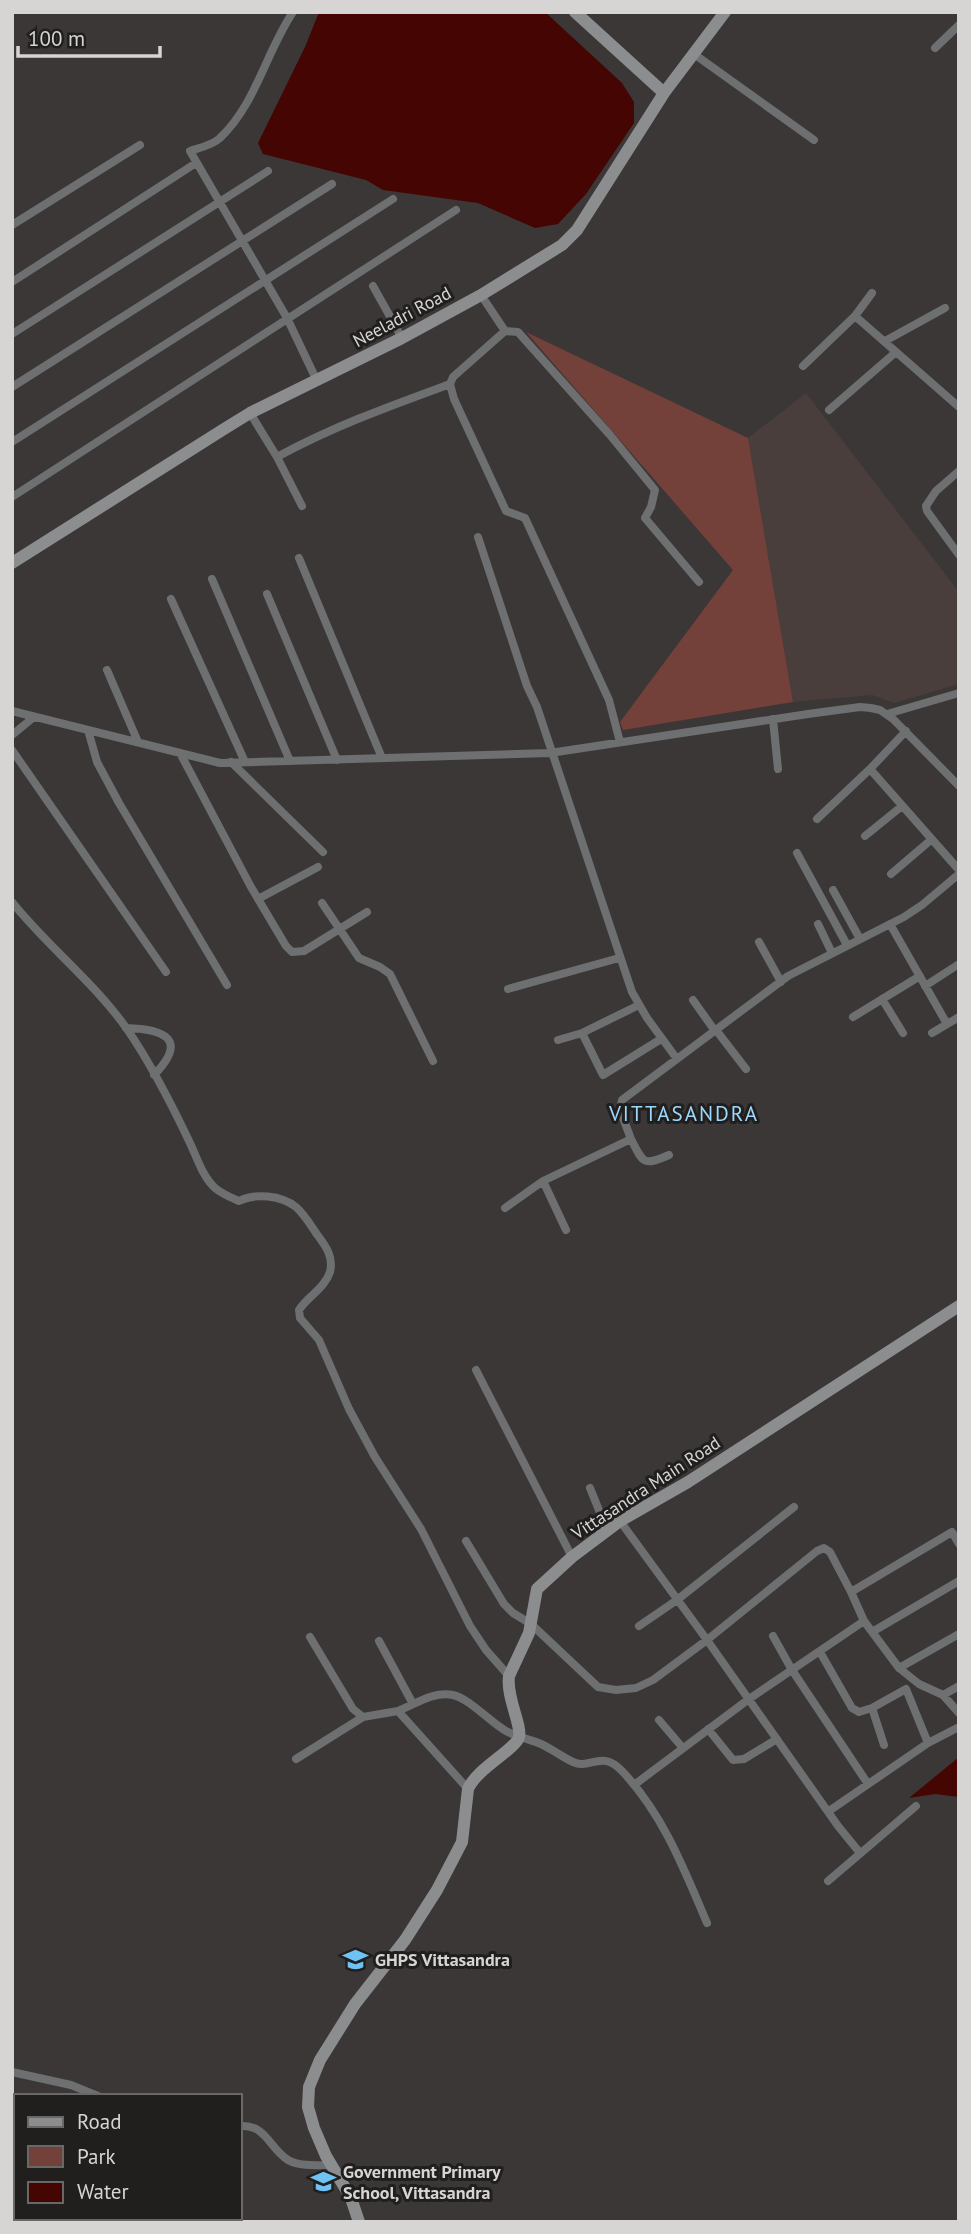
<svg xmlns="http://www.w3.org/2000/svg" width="971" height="2234" font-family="'PT Sans',sans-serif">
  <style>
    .built { fill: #493e3c }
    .green { fill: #73413a }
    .water { fill: #440503 }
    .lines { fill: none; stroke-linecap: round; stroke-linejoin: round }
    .street { stroke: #6d6f70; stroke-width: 8 }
    .secondary { stroke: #8b8d8f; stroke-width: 12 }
    .labels { text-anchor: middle; stroke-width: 6; stroke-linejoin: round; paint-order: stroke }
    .street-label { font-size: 18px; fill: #d7d5d4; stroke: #201f1e }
    .poi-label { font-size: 18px; font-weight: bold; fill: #d7d5d4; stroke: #201f1e; text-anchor: start }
    .quarter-label { font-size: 21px; letter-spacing: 2px; fill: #9cd7fc; stroke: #201f1e }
  </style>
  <rect width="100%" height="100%" fill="#3b3736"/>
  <!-- built -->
  <path class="built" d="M806 393 959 592V684L894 703 872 695 793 702 748 438Z"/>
  <!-- green -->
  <path class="green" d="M526 332 748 438 793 702 623 730 620 722 733 570Z"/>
  <!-- water -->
  <path class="water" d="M319 12H545L622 83 634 102V123L586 194 558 224 535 228 478 203 383 190 366 180 263 154 258 143 305 47Z
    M959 1757V1797L935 1794 909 1798Z"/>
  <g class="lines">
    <!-- street -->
    <path class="street" d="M293 12C266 52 256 104 220 138 213 145 199 148 190 151L287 318 317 381
      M935 48 959 25
      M694 54 814 140
      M12 225 140 145
      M12 282 196 163
      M373 286 402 338
      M481 295 505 331
      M855 316 959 407
      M12 334 268 171
      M885 341 945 308
      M803 366 855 316 872 293
      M12 387 332 184
      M829 410 896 352
      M250 413 277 457C334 426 390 406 450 384
      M12 442 393 199
      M277 457 302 506
      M959 471 936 491 926 506 927 511 959 555
      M12 497 456 210
      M478 537 527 686 537 707 632 992 647 1018 677 1059
      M299 558 382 758
      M212 579 290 761
      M267 594 337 760
      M171 599 245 762
      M107 670 138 742
      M12 711 220 763 550 753 808 714 860 707 871 708 880 710 893 719 959 786
      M887 714 959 693
      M773 719 778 769
      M88 730 97 762 119 803 227 985
      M12 735 34 717
      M620 742 609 700 525 518 506 511 454 399 450 384 453 377 505 331 518 332 610 435 655 490 651 507 645 518 699 582
      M12 750 166 972
      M180 753 251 887 286 946 292 952 304 951 367 912
      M231 762 323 852
      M870 769 959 870
      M817 819 870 769 906 731
      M865 836 902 806
      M797 853 847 945
      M891 874 932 839
      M833 890 860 939
      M258 899 318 867
      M12 902C47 946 94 982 127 1029 151 1064 171 1103 189 1141 197 1157 202 1176 215 1188 222 1194 230 1197 239 1201 255 1193 281 1195 296 1207 304 1214 310 1224 316 1233 325 1245 334 1256 330 1272 325 1288 307 1297 299 1310L300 1318 319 1340 349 1409 375 1457 421 1529 470 1626 486 1650 509 1676
      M322 903 359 958 380 967 390 974 433 1061
      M818 924 832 953
      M890 924 947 1024
      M759 942 781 982
      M925 986 959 964
      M508 989 619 958
      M882 999 903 1033
      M693 1000 715 1031
      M853 1017 920 976
      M126 1028C164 1029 189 1039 154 1075
      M716 1030 746 1069
      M582 1033 603 1075 661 1039
      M932 1033 959 1017
      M558 1040 582 1033 639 1005
      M631 1139C643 1162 642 1167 669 1155
      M543 1181 566 1230
      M505 1208 543 1181 631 1139 620 1110 622 1100 788 976 904 917 922 905 959 874
      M476 1370 572 1557
      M590 1488 607 1530
      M620 1521 707 1640 838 1826 860 1853
      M466 1541 504 1604 513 1613 531 1624 598 1687 616 1690 636 1688 653 1680 707 1640 817 1551 824 1548 830 1552 851 1592 864 1621 899 1668 919 1684 943 1695 959 1713
      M851 1592 952 1532 959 1544
      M639 1626 677 1600 794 1507
      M872 1632 959 1581
      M773 1636 792 1670 868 1784
      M310 1637 353 1709 363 1717 398 1711 468 1789
      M379 1641 413 1704
      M820 1652 852 1708 859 1712 872 1708 906 1689 928 1743
      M899 1668 959 1634
      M943 1695 959 1686
      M872 1708 884 1745
      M398 1711C416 1704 433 1691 453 1695 470 1699 490 1722 506 1731 517 1737 529 1739 541 1744 552 1749 562 1757 573 1762 590 1770 601 1749 622 1771 663 1814 684 1869 707 1923
      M659 1720 682 1747
      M708 1729 733 1760 744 1759 777 1739
      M296 1759 363 1717
      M634 1785 749 1699 864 1621
      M829 1811 928 1743 959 1727
      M828 1881 916 1806
      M12 2072 71 2085 98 2096
      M240 2126C266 2124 269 2148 288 2160 300 2167 318 2165 332 2165"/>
    <!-- secondary -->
    <path class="secondary" d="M575 12 664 93
      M12 563 224 429 250 413 402 338 481 295 562 245 577 230 664 93 725 12
      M359 2222 351 2198 326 2156 314 2128 308 2107 309 2087 320 2060 355 2004 405 1940 437 1890 462 1842 468 1789C477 1768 515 1750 519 1737 522 1725 506 1697 509 1676L529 1633 537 1589 572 1557 620 1521 688 1482 959 1306"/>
  </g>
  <!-- icons -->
  <defs>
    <symbol id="school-bare" viewBox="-9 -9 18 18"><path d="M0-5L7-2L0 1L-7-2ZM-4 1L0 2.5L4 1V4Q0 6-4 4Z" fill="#6fc2f4" stroke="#201f1e" stroke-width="2.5" paint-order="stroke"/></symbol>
  </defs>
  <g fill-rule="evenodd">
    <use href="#school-bare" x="338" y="1942" width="35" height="35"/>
    <use href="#school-bare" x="306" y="2164" width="35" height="35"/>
  </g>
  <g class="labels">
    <!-- street labels -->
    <g class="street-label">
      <text transform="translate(402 317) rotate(-28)" y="6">Neeladri Road</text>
      <text transform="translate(646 1488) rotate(-33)" y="6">Vittasandra Main Road</text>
    </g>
    <!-- poi labels -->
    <g class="poi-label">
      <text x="375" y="1966">GHPS Vittasandra</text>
      <text x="343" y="2178">Government Primary<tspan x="343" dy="21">School, Vittasandra</tspan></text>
    </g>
    <!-- quarter labels -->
    <g class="quarter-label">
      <text x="684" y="1121">VITTASANDRA</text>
    </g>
  </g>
  <!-- border -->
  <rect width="971" height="2234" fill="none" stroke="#d7d5d4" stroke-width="28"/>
  <!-- legend -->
  <rect x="14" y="2094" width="228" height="126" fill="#201f1e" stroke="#696867" stroke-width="2"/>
  <rect x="28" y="2117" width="35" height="10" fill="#8b8d8f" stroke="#696867" stroke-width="2"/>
  <text x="77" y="2129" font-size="21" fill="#d7d5d4">Road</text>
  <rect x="28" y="2146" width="35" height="21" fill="#73413a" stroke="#696867" stroke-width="2"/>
  <text x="77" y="2164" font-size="21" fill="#d7d5d4">Park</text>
  <rect x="28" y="2182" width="35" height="21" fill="#440503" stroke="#696867" stroke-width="2"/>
  <text x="77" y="2199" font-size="21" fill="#d7d5d4">Water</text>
  <!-- scale -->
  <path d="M18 46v10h142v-10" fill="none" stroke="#d7d5d4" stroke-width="3.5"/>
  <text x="28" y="46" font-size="21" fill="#d7d5d4" stroke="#201f1e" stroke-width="5" paint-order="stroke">100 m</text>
</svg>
